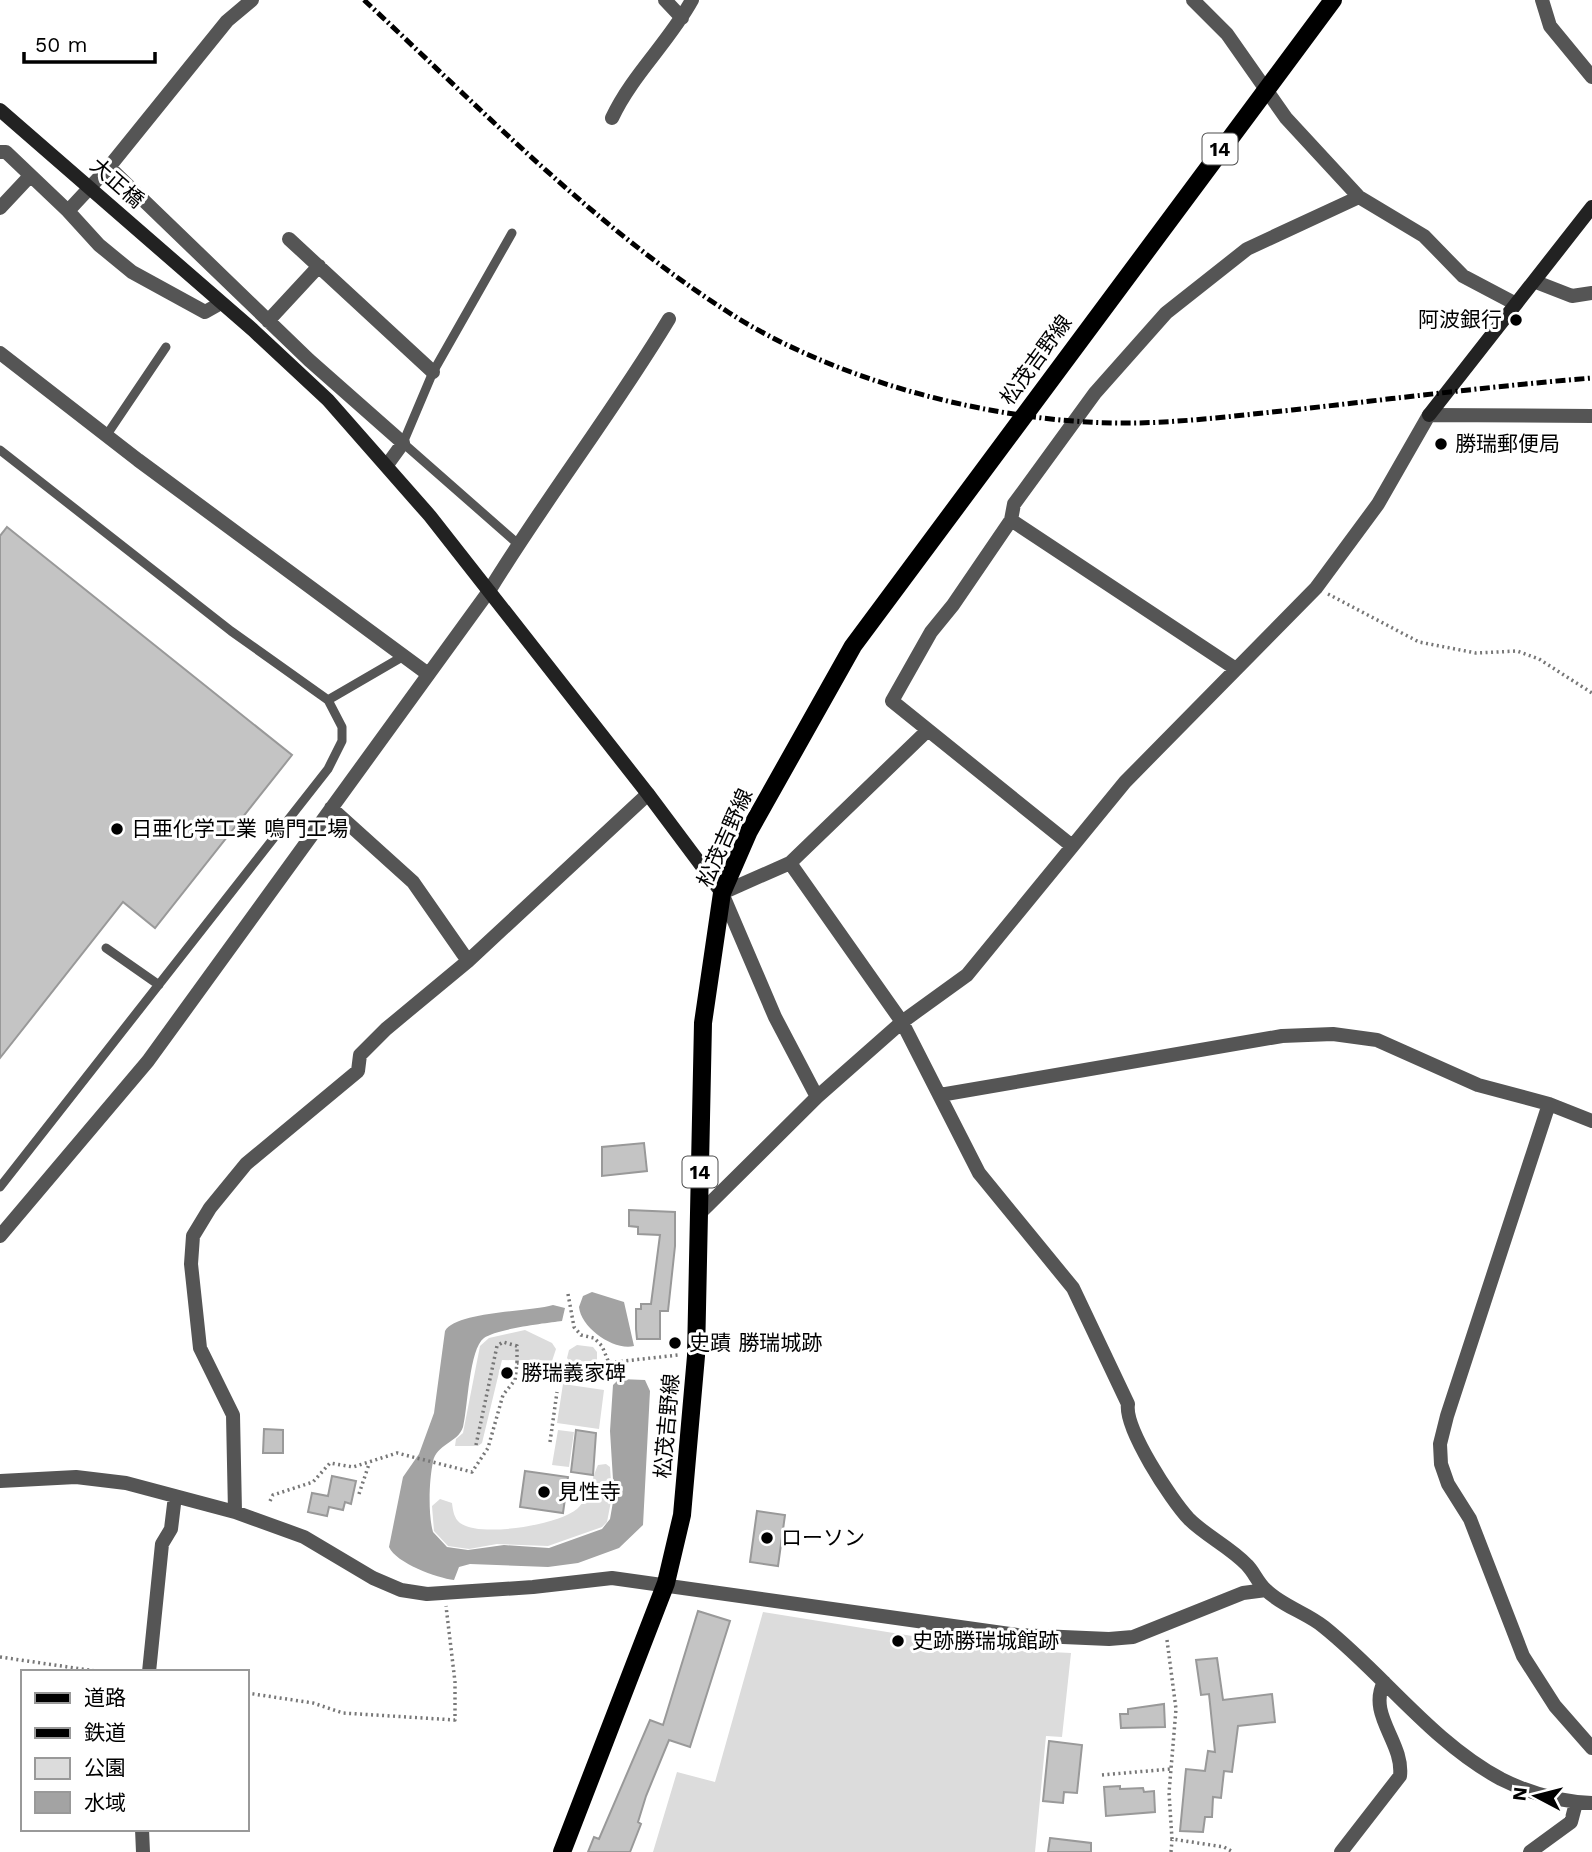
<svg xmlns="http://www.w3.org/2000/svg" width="1592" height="1852" font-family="'Work Sans','Noto Sans JP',sans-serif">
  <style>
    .green { fill: #dcdcdc }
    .water { fill: #a3a3a3 }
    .building { fill: #c4c4c4; stroke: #999; stroke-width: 2 }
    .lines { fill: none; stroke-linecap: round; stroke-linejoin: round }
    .path { stroke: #777; stroke-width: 3.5; stroke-dasharray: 2 3.5; stroke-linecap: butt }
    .lane { stroke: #555; stroke-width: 9 }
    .street { stroke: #555; stroke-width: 14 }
    .secondary { stroke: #222; stroke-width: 14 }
    .primary { stroke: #000; stroke-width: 18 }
    .rail { stroke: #000; stroke-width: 5; stroke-dasharray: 10 3.5 2 3.5; stroke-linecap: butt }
    .poi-dot { fill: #000; stroke: #fff; stroke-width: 2.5 }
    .labels { text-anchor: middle; stroke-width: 6; stroke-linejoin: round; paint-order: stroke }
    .shield { fill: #fff; stroke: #4c4c4c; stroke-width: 2 }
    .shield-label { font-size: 19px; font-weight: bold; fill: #000 }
    .street-label { font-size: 21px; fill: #000; stroke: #fff }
    .poi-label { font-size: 21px; fill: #000; stroke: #fff; text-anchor: start }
  </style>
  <rect width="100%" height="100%" fill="#fff"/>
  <!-- green -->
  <path class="green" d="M525 1330 552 1343 556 1349 552 1361 502 1360 482 1443 478 1446H455L456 1439 463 1433 480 1346 489 1338Z
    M577 1345 593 1347 597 1352V1361L570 1362 567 1358 569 1350Z
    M563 1384 604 1390 599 1429 557 1423Z
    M558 1430 574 1432 569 1467 552 1465Z
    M606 1464 610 1467 612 1496 607 1522 602 1527 548 1546 497 1544 469 1549 448 1546 434 1531 432 1506 440 1499 452 1503C453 1511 454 1518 460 1523 480 1538 558 1525 577 1509 590 1497 591 1480 598 1465Z
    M763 1612 993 1649 1071 1653 1062 1737 1046 1736 1035 1852H653L677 1772 715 1782Z"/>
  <!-- water -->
  <path class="water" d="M592 1292 624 1302 634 1346C614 1351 581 1328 579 1307L583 1296Z
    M553 1305 565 1308 562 1321C546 1323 496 1329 484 1338 469 1349 468 1407 463 1427 458 1443 436 1444 433 1462 429 1480 428 1515 433 1532L447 1547 468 1550 504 1545 549 1548 602 1529 610 1519 614 1496 610 1431 613 1385 619 1379 645 1380 650 1391 643 1525 619 1548 578 1563 548 1567 470 1564 459 1567 454 1580C437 1578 396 1563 389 1547L403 1477 419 1454 434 1413 445 1331C456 1311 529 1312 553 1305Z"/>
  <!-- building -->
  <path class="building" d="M7 527 292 755 155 928 123 902 0 1058V536Z
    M644 1143 647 1171 602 1176V1147Z
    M629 1210 675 1212V1246L668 1311H660V1339H637L636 1329V1309H641V1304H651L660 1235 638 1234V1227L629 1226Z
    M264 1429 283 1430V1453H263Z
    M576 1430 596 1433 593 1475 571 1472Z
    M525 1471 568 1477 563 1513 520 1507Z
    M332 1476 356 1481 351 1504 345 1502 343 1510 329 1507 327 1516 308 1512 312 1493 328 1496Z
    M757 1511 785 1515 778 1566 750 1562Z
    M698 1611 730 1621 690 1747 669 1740 646 1796 638 1822 641 1824 630 1852H588L594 1837 599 1839 650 1720 663 1725Z
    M1217 1658 1223 1700 1272 1694 1275 1722 1238 1726 1232 1772 1224 1771 1221 1798 1213 1797 1212 1817H1205L1203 1832 1180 1831 1186 1769 1205 1771 1208 1751 1215 1752 1209 1694 1201 1695 1196 1660Z
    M1164 1704 1165 1727 1121 1728 1120 1714H1128V1709Z
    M1049 1741 1082 1745 1077 1793 1064 1792 1063 1803 1043 1801Z
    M1120 1786V1789L1143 1788 1144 1792 1154 1791 1155 1812 1106 1816 1104 1787Z
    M1050 1838 1091 1843V1852H1048Z"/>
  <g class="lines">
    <!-- path -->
    <path class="path" d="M1328 594 1419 642 1476 653 1517 651 1539 659 1592 693
      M568 1294 574 1327 581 1335 594 1338 602 1346 609 1363
      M550 1442 557 1392
      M476 1445 497 1346 503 1342 517 1346V1363
      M359 1494 369 1464
      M270 1501 273 1495 313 1482 330 1463 353 1467 397 1453 472 1472 488 1448 503 1395 515 1380 517 1363 589 1365 678 1355
      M1167 1640 1176 1709 1169 1793 1172 1839 1224 1847 1233 1852
      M0 1657 102 1672
      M247 1693 313 1703 343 1713 455 1720V1682L446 1606
      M1102 1775 1170 1769
      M1171 1852 1172 1840"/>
    <!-- lane -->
    <path class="lane" d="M512 233 433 372 403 443 518 544
      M106 436 166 347
      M0 450 231 631 328 700 342 727V741L328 769 0 1187
      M328 700 402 657
      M106 948 159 985"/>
    <!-- street -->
    <path class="street" d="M665 0 682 18
      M1193 0 1227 34 1286 118 1359 197 1424 236 1463 276 1516 304
      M1542 0 1550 26 1592 77
      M612 118C632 75 669 42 692 0
      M0 152H6L68 211 99 245 132 272 205 312 221 303
      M109 167 309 360 403 443 387 465
      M0 208 30 176
      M68 211 109 167 227 21 252 0
      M289 239 433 372
      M1536 282 1572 296 1592 293
      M268 321 319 266
      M0 353 138 460 428 674
      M1011 520 1236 669
      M331 808 413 882 468 961
      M1072 846 892 701 931 632 953 605 1011 520 1014 504 1095 393 1166 313 1247 249 1359 197
      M790 863 902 1022 979 1173 1073 1288 1128 1404C1124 1428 1171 1500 1189 1519 1206 1536 1230 1547 1247 1565 1254 1572 1258 1583 1266 1590 1282 1606 1307 1613 1324 1627 1384 1675 1432 1742 1501 1779 1529 1793 1561 1802 1592 1803
      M940 1095 1282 1036 1333 1034 1377 1040 1478 1085 1549 1104 1592 1121
      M817 1097 775 1017 722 893 790 863 928 730
      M1549 1104 1447 1416 1440 1444 1441 1464 1448 1484 1470 1519 1523 1656 1555 1706 1592 1748
      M699 1214 817 1097 902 1022 967 975 1125 782 1316 588 1378 504 1429 415 1592 416
      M0 1236 148 1061 489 591C546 498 613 412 669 319
      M0 1481 76 1477 126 1483 235 1512 304 1537 373 1578 401 1590 427 1594 533 1587 612 1578 1017 1635 1109 1639 1133 1637 1243 1593 1266 1590
      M235 1512 233 1415 200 1348 191 1264 193 1236 210 1208 246 1164 358 1071 360 1055 386 1029 468 961 648 794
      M149 1672 162 1544 171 1529 175 1496
      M142 1829 143 1852
      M1341 1852 1400 1776C1404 1742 1367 1715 1384 1682
      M1530 1852 1571 1822 1576 1803"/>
    <!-- secondary -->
    <path class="secondary" d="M0 110 253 330 328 400 430 516 648 794 722 893
      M1429 415 1592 207"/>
    <!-- primary -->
    <path class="primary" d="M562 1852 666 1583 682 1515 696 1356 703 1023 722 893 749 831 853 646 1333 0"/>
    <!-- rail -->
    <path class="rail" d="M364 0C480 108 594 226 728 312 833 380 989 421 1114 423 1173 424 1232 416 1292 410 1392 399 1492 386 1592 378"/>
  </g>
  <!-- markers -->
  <g class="poi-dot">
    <circle cx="1516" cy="320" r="7"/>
    <circle cx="1441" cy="444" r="7"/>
    <circle cx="117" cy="829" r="7"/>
    <circle cx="675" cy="1343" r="7"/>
    <circle cx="507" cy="1373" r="7"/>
    <circle cx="544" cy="1492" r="7"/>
    <circle cx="767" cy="1538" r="7"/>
    <circle cx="898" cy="1641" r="7"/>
  </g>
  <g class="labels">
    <!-- shield labels -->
    <g class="shield">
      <rect x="1202.5" y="133.5" width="35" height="31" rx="5"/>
      <rect x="682.5" y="1156.5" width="35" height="31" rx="5"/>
    </g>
    <g class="shield-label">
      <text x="1220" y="156">14</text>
      <text x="700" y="1179">14</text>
    </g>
    <!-- street labels -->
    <g class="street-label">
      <text transform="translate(117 183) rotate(41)" y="7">大正橋</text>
      <text transform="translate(1036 360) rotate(-54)" y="7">松茂吉野線</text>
      <text transform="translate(725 838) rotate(-66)" y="7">松茂吉野線</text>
      <text transform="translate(667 1426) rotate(-85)" y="7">松茂吉野線</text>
    </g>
    <!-- poi labels -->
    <g class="poi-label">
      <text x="1502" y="327" text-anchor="end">阿波銀行</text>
      <text x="1455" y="451">勝瑞郵便局</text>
      <text x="131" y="836">日亜化学工業 鳴門工場</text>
      <text x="689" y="1350">史蹟 勝瑞城跡</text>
      <text x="521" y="1380">勝瑞義家碑</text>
      <text x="558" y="1499">見性寺</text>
      <text x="781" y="1545">ローソン</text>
      <text x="912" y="1648">史跡勝瑞城館跡</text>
    </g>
  </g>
  <!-- legend -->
  <rect x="21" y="1670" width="228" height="161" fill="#ffffff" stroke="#999999" stroke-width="2"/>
  <rect x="35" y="1693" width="35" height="10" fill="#000000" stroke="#999999" stroke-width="2"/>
  <text x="84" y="1705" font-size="21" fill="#000000">道路</text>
  <rect x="35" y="1728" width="35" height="10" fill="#000000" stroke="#999999" stroke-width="2"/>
  <text x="84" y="1740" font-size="21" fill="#000000">鉄道</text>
  <rect x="35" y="1758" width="35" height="21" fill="#dcdcdc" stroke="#999999" stroke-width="2"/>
  <text x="84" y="1775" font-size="21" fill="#000000">公園</text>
  <rect x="35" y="1792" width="35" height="21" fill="#a3a3a3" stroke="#999999" stroke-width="2"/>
  <text x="84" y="1810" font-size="21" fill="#000000">水域</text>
  <!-- north arrow -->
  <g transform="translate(1536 1796) rotate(277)" stroke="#ffffff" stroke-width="5" paint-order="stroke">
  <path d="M0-5L12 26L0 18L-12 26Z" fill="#000000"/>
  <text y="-10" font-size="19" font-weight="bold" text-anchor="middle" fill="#000000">N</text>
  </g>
  <!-- scale -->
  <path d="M24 52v10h131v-10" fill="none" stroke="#000000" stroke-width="3.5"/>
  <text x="35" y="52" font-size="21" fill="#000000" stroke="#ffffff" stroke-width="5" paint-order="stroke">50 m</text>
</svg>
